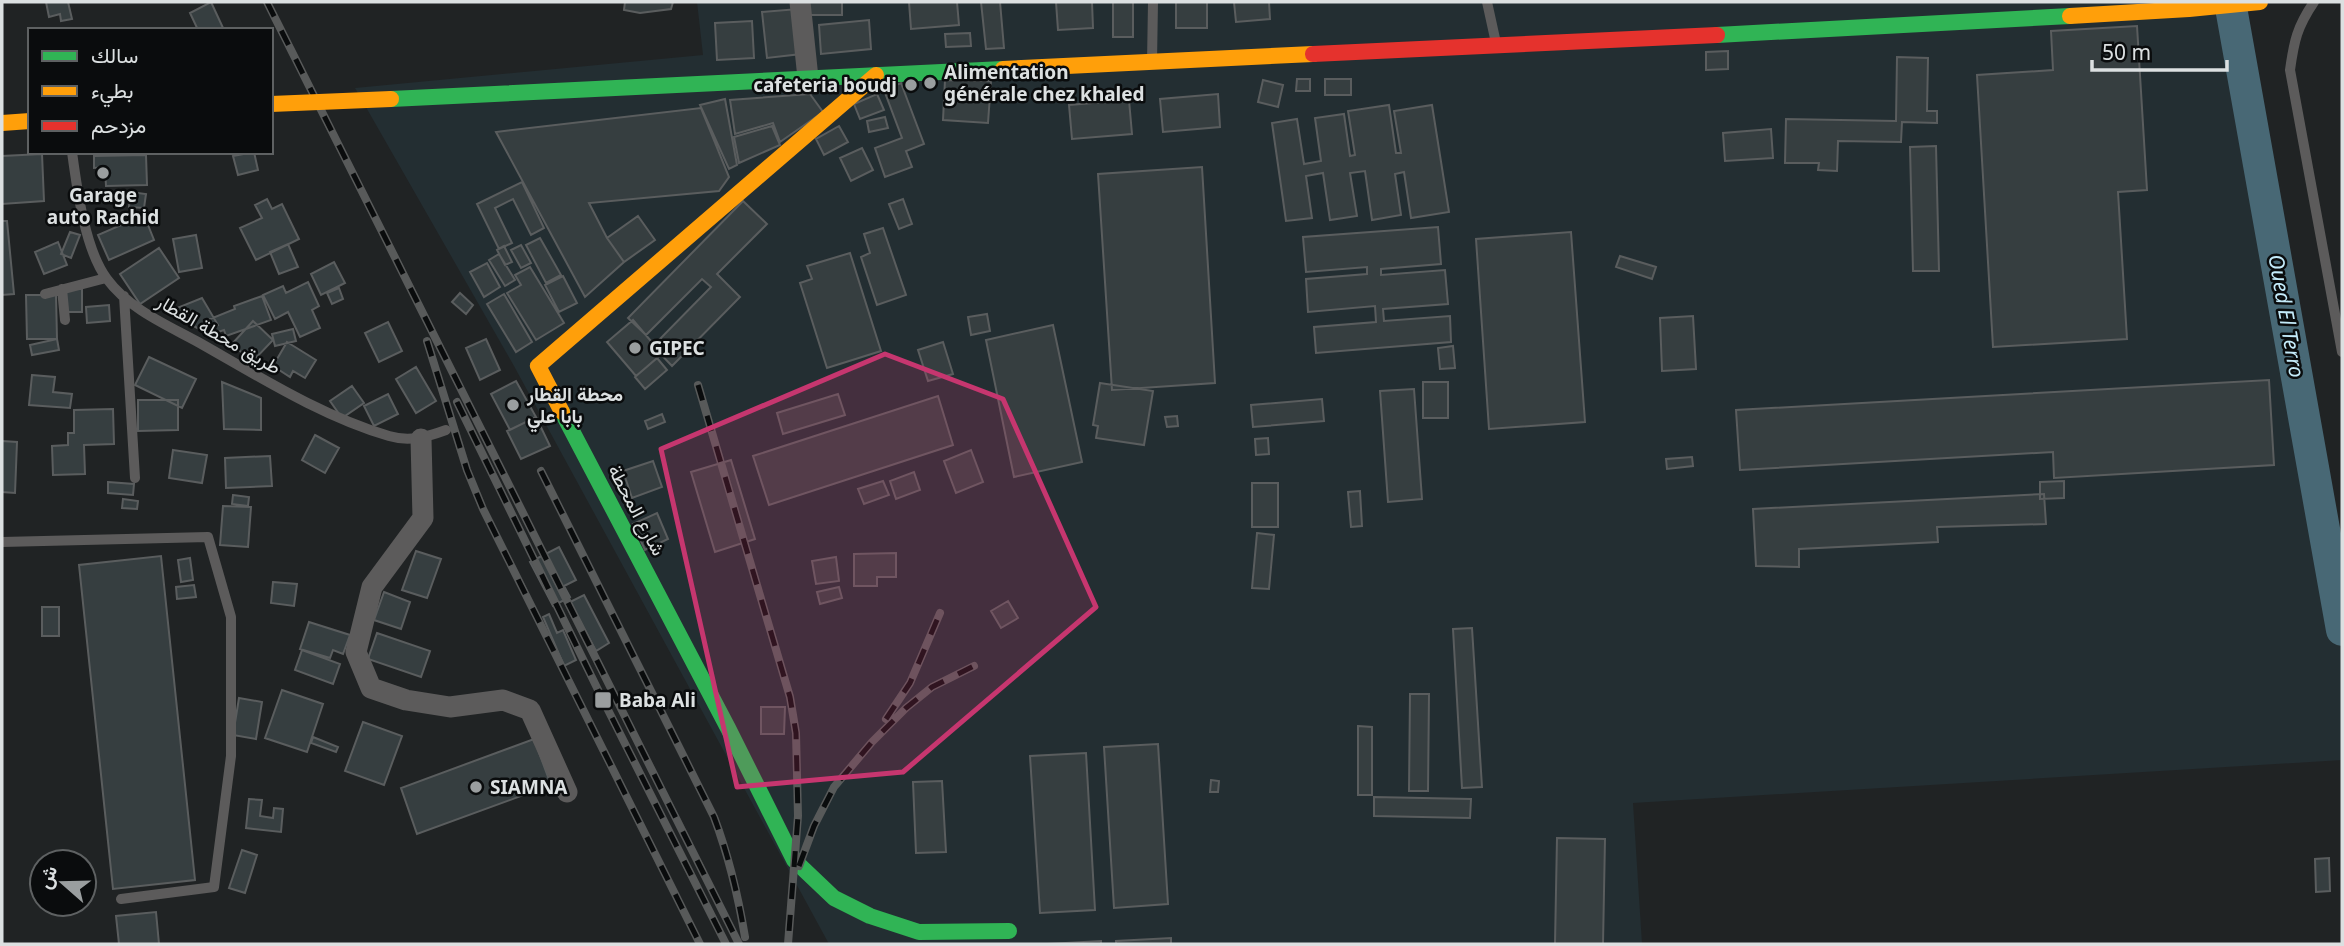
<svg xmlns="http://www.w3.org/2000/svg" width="2344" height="946" font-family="'Noto Sans',Vazirmatn,sans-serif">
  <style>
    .built { fill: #232e32 }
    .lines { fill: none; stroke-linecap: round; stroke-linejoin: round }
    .river { stroke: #486875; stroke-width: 32 }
    .building { fill: #363e40; stroke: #5a5d5e; stroke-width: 2 }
    .lane { stroke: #5c5b5b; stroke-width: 10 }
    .street { stroke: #5c5b5b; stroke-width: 21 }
    .fast { stroke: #30b455; stroke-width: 16 }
    .slow { stroke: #ff9f0a; stroke-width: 16 }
    .jam { stroke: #e5322d; stroke-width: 16 }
    .rail-casing { stroke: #585a5a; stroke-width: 8 }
    .rail { stroke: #0a0c0d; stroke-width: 5; stroke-dasharray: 16; stroke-linecap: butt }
    .slow-bridge { stroke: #ff9f0a; stroke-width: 16 }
    .marked { fill: #c6366f; fill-opacity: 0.2; stroke: #c6366f; stroke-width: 5; stroke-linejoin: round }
    .poi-dot { fill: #9a9e9f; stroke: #0a0c0d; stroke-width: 2.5 }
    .labels { text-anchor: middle; stroke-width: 5; stroke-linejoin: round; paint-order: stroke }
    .poi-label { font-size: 19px; font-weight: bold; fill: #dce0e1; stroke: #0a0c0d; text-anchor: start }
    .street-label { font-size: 19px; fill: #dce0e1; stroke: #0a0c0d }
    .water-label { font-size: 21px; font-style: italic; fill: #c4ebfa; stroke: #0a0c0d }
  </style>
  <rect width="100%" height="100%" fill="#202324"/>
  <!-- built -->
  <path class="built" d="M697 2H2245L2342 620V760L1633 803 1642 944H829L514 366 355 88 703 55Z"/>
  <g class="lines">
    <!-- river -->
    <path class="river" d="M2230 2 2342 630"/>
  </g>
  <!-- building -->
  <path class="building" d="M46 2H68L72 19 61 21 60 14 49 17Z
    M211 2 224 30H198L190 13Z
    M625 2H673L671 9 640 13 624 10Z
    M803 2H842V15H803Z
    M909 2H957L959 25 911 29Z
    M981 2H1000L1004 48 986 49Z
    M1056 2H1092L1093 28 1058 30Z
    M1113 2H1133V37H1113Z
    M1176 2H1207V28H1176Z
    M1234 2H1269L1270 19 1236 22Z
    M798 9 801 54 767 58 762 12Z
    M869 20 871 49 821 54 819 25Z
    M752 21 754 58 717 60 715 23Z
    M2137 26 2147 190 2118 192 2127 339 1993 347 1977 75 2053 70 2051 31Z
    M970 33 971 46 946 47 945 34Z
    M1728 51V69L1706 70V52Z
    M1897 57 1928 58 1927 111H1937V123L1902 122 1901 142 1838 141 1837 171 1818 170 1819 163H1785L1786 119 1896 121Z
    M1297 79H1310V91H1296Z
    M1325 79H1351V95H1325Z
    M945 80 991 81 988 123 943 120Z
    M1263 80 1283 85 1278 107 1258 102Z
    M901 83 924 144 906 151 912 167 885 177 875 148 902 138 884 90Z
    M810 94 823 112 780 142 773 123 735 134 730 100Z
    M877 94 884 110 860 119 854 104Z
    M1218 94 1220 127 1163 132 1160 99Z
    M725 99 737 165 729 169 700 105Z
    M1129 100 1132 134 1072 139 1069 105Z
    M1389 105 1396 153H1401L1394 111 1432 105 1449 212 1411 218 1404 172 1395 174 1401 215 1372 220 1365 171 1350 173 1357 216 1330 220 1323 173 1306 176 1312 218 1286 221 1272 123 1297 119 1304 164 1321 161 1315 118 1344 114 1350 156 1355 155 1348 111Z
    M701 108 729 177 719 191 589 203 607 238 624 262 585 297 496 132Z
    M885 117 888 128 869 132 867 121Z
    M772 126 780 145 739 163 734 137Z
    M839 126 848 142 824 155 816 139Z
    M1771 129 1773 158 1725 161 1723 133Z
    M1936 146 1939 271H1913L1910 147Z
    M862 148 873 170 851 181 840 158Z
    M254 152 258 170 238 175 233 156Z
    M42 154 44 201 2 204V156Z
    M146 155 147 185 106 186 105 167 94 168V156Z
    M1202 167 1215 383 1112 390 1098 174Z
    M522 182 544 228 531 235 513 199 495 208 512 243 499 249 477 204Z
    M130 192 146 194 144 208 129 207Z
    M267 199 272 209 282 204 299 239 256 260 240 228 262 218 255 205Z
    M903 199 912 224 899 229 889 204Z
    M743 201 767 224 717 274 740 297 672 366 653 346 711 287 702 279 646 335 628 318Z
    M144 215 154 240 109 260 98 235Z
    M638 216 655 240 624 262 607 238Z
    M2 221H7L14 294 2 295Z
    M1438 227 1441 264 1381 269V275L1445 270 1448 304 1383 309 1384 321 1450 316 1451 342 1316 353 1314 327 1376 322 1375 306 1308 312 1306 279 1367 274V267L1306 272 1303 237Z
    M883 228 906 295 877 305 861 257 870 253 864 234Z
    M70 232 80 235 71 258 61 254Z
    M1571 232 1585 422 1489 429 1476 239Z
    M196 235 202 268 179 272 173 239Z
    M540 238 561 275 546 283 526 245Z
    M58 242 67 265 44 274 35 252Z
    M288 244 298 267 279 274 270 252Z
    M521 245 531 263 521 268 511 250Z
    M504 246 512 262 505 265 497 250Z
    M159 248 179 278 140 304 120 274Z
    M850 253 881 351 827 368 800 283 812 279 807 266Z
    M499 254 515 280 505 286 489 260Z
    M1620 256 1656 267 1652 279 1616 267Z
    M334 262 345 283 321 295 311 274Z
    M487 263 500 287 484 297 470 272Z
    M530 267 564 323 536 340 507 293 521 285 515 275Z
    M563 276 577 303 559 312 545 285Z
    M308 282 319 306 312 310 320 328 300 337 288 312 275 319 263 295 283 286 286 293Z
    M339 288 343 299 332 304 327 293Z
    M65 289H82V312H65Z
    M460 293 473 305 466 314 452 302Z
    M504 294 532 342 516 352 487 304Z
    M26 295H56L57 339H27Z
    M262 296 271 320 226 336 224 330 215 333 210 319 235 309 234 306Z
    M202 298 218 325 205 332 167 312Z
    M109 305 110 321 87 323 86 307Z
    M987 314 990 331 971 335 968 317Z
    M1693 316 1696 369 1662 371 1660 318Z
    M633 320 662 354 636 376 607 342Z
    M253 321 273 340 252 362 232 344Z
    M388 322 402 351 379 362 365 333Z
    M1053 325 1082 462 1014 477 986 340Z
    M293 329 296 341 275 346 272 334Z
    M57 339 59 350 32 355 30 345Z
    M486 339 500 370 480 380 466 348Z
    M287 342 316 360 305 378 293 371 290 377 273 366Z
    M943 342 953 374 928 381 918 350Z
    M1453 346 1455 368 1440 369 1438 348Z
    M149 357 196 379 182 408 135 385Z
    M657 358 667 370 645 389 635 377Z
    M416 367 436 401 416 413 396 379Z
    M32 375 55 377 53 392 72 394 70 408 29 405Z
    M2269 380 2274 465 2054 478 2053 452 1740 470 1736 410Z
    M516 381 536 417 510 430 491 394Z
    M222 382 261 398V430L224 429Z
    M1423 382H1448V418H1423Z
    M1100 383 1153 391 1144 445 1096 438 1098 426 1093 425Z
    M352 386 364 403 342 418 330 401Z
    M1414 389 1422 499 1388 502 1380 391Z
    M388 394 398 414 374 426 364 406Z
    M838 394 845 415 783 434 777 413Z
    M938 396 953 445 769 505 753 456Z
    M1322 399 1324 421 1253 427 1251 405Z
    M138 400H178V430L138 431Z
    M113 409 114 444 84 445 85 474 53 475 52 446 68 445V433H74V410Z
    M662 414 665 422 648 429 645 421Z
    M1177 416 1178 426 1167 427 1165 417Z
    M536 417 550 446 521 459 507 431Z
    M315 435 339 448 325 473 302 460Z
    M1268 438 1269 454 1256 455 1255 439Z
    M2 441 17 442 15 493 2 492Z
    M173 450 207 455 202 483 169 478Z
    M971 450 983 482 956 493 944 461Z
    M270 456 272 486 226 488 225 458Z
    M1692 457 1693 466 1667 469 1666 459Z
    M731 460 755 539 715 552 691 472Z
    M653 461 662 487 632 498 623 471Z
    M914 472 920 490 896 499 890 481Z
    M883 481 889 495 864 504 858 489Z
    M2064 481V498L2040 499V482Z
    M108 482 134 484 133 495 108 493Z
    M1252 483H1278V527H1252Z
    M1360 491 1362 526 1351 527 1348 492Z
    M2044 494 2046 524 1937 527 1938 542 1799 549V567L1756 566 1753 509Z
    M233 495 249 497 248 506 232 504Z
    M123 499 138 501 137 509 122 508Z
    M223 506 251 507 248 547 220 545Z
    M657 513 668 539 645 550 633 524Z
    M1257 533 1274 535 1269 589 1252 588Z
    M559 547 576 580 564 586 570 597 553 606 530 562Z
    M416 551 441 559 427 598 402 590Z
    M896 553V577H877V586H854V554Z
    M161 556 195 880 113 889 79 565Z
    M836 557 839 581 816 584 812 561Z
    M190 558 193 580 181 582 178 560Z
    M273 582 297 584 294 606 271 603Z
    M194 585 196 597 177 599 176 587Z
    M839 587 842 598 820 604 817 592Z
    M384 592 410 602 401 629 374 620Z
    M584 595 609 643 596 651 570 602Z
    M1008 601 1018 618 1001 628 991 611Z
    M42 607H59V636H42Z
    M549 614 557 633 563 630 576 660 564 666 543 617Z
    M309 622 350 635 343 654 333 650 330 658 300 649Z
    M1472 628 1482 787 1462 788 1453 629Z
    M377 633 430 651 421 677 368 659Z
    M302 650 340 664 333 684 295 670Z
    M282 690 323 704 307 752 265 738Z
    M1410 694H1429L1428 791H1409Z
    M239 698 262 702 256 739 233 735Z
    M761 707H785L784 734H761Z
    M363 722 402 736 384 785 345 771Z
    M1358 726 1372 727V795H1358Z
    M313 737 338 747 336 752 311 743Z
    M534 739 551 785 417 834 401 788Z
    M1158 744 1168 904 1114 908 1104 747Z
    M1086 753 1095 910 1040 913 1030 756Z
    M1211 780 1219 781 1218 792H1210Z
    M942 781 946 852 916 853 913 782Z
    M1374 797 1471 799 1470 818 1374 816Z
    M249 799 262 800 260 816 273 818 274 808 283 809 281 832 246 828Z
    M1557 838 1605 839 1603 944H1555Z
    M242 850 257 855 245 893 229 888Z
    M2329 858 2330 891 2316 892 2315 859Z
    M156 912 159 944H119L116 916Z
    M1171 938V944H1116V941Z
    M1101 941V944H1047Z"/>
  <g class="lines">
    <!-- lane -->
    <path class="lane" d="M1487 2 1496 43
      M2314 2C2297 27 2294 41 2290 70L2342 352
      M1152 62 1153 2
      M72 152C77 189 85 250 107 279 129 309 167 325 198 342 260 377 321 416 389 436 409 442 427 437 446 430
      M62 289 65 320
      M45 294 106 278
      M124 296 135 478
      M2 542 208 537 231 617V756L214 887 121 899"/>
    <!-- street -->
    <path class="street" d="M800 2 808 78
      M421 439 423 518 372 587 356 652 371 688 406 700 450 707 503 700 530 710 567 792"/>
    <!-- fast -->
    <path class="fast" d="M1717 35 2070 16
      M391 99 1003 69
      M562 412 728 728 794 860 834 898 870 916 919 932 1009 931"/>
    <!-- slow -->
    <path class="slow" d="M2070 16 2189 9 2260 2
      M1003 69 1313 54
      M2 123 30 121
      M562 412 538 366 876 75"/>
    <!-- jam -->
    <path class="jam" d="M1313 54 1717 35"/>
    <defs>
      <path id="rail" d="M267 2 739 944
        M427 341 467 470 483 509 700 944
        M698 385 790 697 796 733 798 816 788 944
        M457 402 603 700 726 944
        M541 471 714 817C729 857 738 895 745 937
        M886 719 910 683 940 613
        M799 866 814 826 834 787 872 742 906 708 932 687 974 666"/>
    </defs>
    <!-- rail casing -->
    <use href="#rail" class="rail-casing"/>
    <!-- rail -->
    <use href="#rail" class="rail"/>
    <!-- slow-bridge -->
    <path class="slow-bridge" d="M271 104 391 99"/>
  </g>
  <!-- marked area -->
  <path class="marked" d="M885 354 1003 399 1096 607 903 772 737 787 661 449Z"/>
  <!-- markers -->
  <g class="poi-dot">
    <circle cx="930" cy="83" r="7"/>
    <circle cx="911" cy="85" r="7"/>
    <circle cx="103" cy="173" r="7"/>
    <circle cx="635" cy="348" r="7"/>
    <circle cx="513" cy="405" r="7"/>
    <rect x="594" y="691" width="18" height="18" rx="3.5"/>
    <circle cx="476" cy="787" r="7"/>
  </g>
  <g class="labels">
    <!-- poi labels -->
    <g class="poi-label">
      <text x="944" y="79">Alimentation<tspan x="944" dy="22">générale chez khaled</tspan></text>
      <text x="897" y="92" text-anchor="end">cafeteria boudj</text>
      <text x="103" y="202" text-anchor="middle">Garage<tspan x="103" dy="22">auto Rachid</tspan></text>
      <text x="649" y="355">GIPEC</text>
      <text x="527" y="401">محطة القطار<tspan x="527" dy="22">بابا علي</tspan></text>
      <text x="619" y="707">Baba Ali</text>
      <text x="490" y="794">SIAMNA</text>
    </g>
    <!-- street labels -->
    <g class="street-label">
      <text transform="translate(219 334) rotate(30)" y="7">طريق محطة القطار</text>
      <text transform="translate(637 510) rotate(62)" y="7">شارع المحطة</text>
    </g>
    <!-- water labels -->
    <g class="water-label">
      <text transform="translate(2286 316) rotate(80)" y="7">Oued El Terro</text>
    </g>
  </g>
  <!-- border -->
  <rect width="2344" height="946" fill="none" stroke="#dce0e1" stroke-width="7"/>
  <!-- legend -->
  <rect x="28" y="28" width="245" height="126" fill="#0a0c0d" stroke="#5e6162" stroke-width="2"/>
  <rect x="42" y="51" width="35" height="10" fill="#30b455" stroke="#5e6162" stroke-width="2"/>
  <text x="91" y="63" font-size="21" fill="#dce0e1">سالك</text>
  <rect x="42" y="86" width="35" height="10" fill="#ff9f0a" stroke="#5e6162" stroke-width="2"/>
  <text x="91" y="98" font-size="21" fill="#dce0e1">بطيء</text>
  <rect x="42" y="121" width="35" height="10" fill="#e5322d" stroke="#5e6162" stroke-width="2"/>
  <text x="91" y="133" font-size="21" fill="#dce0e1">مزدحم</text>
  <!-- north arrow -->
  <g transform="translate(63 883) rotate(290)"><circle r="33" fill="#0a0c0d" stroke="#5e6162" stroke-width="2"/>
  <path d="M0-5L12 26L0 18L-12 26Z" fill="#9a9e9f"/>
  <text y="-10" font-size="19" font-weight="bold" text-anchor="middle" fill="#dce0e1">ش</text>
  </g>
  <!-- scale -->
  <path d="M2092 60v10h135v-10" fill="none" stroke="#dce0e1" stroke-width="3.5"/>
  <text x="2102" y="60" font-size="21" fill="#dce0e1" stroke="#0a0c0d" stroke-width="5" paint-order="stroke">50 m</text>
</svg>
